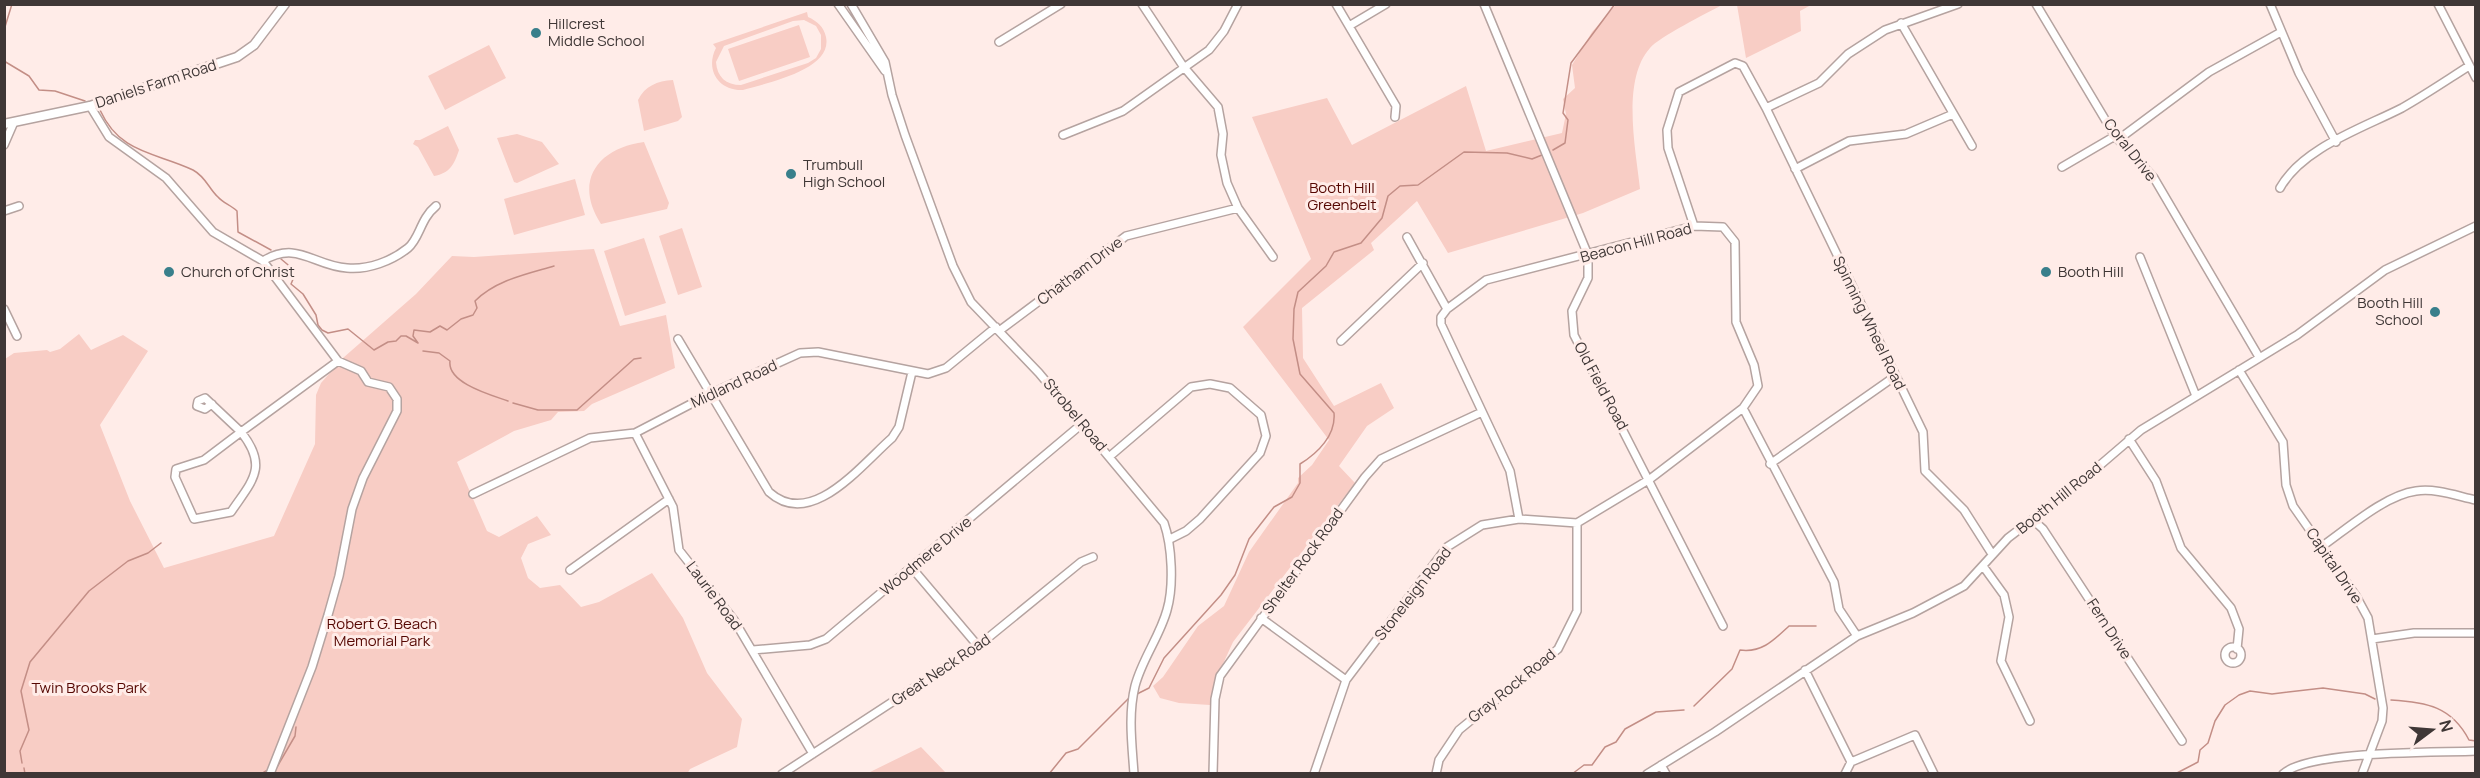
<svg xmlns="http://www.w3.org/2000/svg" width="2480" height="778" font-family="Manrope,sans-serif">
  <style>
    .green { fill: #f8cdc5; fill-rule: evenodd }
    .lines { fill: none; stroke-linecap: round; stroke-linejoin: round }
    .stream { stroke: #c38e86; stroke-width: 1.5 }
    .minor-casing { stroke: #b5a3a0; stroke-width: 10 }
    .major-casing { stroke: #b5a3a0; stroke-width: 11 }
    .minor { stroke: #fff; stroke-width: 7 }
    .major { stroke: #fff; stroke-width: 8 }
    .poi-dot { fill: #397f8b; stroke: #ffece8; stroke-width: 2 }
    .labels { text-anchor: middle; stroke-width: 6; stroke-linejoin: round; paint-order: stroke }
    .poi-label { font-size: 15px; fill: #3f3736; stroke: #ffece8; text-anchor: start }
    .street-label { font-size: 15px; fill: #3f3736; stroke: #ffece8 }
    .park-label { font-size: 15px; fill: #550702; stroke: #ffece8 }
  </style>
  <rect width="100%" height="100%" fill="#ffece8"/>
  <!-- green -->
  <path class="green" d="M1616 5H1722C1707 13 1659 37 1650 48 1621 80 1636 151 1640 189L1583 213 1448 253 1417 201 1371 243 1374 250 1302 308 1303 358 1334 406 1381 383 1394 408 1367 426 1339 466 1355 483 1233 642 1217 677 1210 705 1179 703 1160 698 1153 686 1163 677 1198 626 1224 606 1249 552 1298 483V478L1312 465 1329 440 1243 327 1311 259 1252 117 1327 98 1352 145 1466 86 1486 151 1562 133 1566 114 1563 99 1575 88 1572 65 1592 32Z
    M1737 5V4L1811 5 1800 11 1801 31 1746 58Z
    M807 12 808 17C817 21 824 27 826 37 833 70 766 83 743 90 718 91 705 69 716 48L713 44ZM804 20 816 26 821 35V49L816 58 808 63 741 85C726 85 717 77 716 62L724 46 793 21Z
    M799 25 810 57 739 81 728 49Z
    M489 45 506 78 445 110 428 76Z
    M673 80 682 117 678 121 644 131 638 100C645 86 657 81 673 80Z
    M448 126 459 150C454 165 450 173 434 176L418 147 413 144 415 140H420Z
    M517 134 542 142 559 164 517 183 514 182 497 138Z
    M644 142 669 203 667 209 601 224C573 181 598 148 644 142Z
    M575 179 585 215 514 235 504 199Z
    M682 228 702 287 678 295 659 236Z
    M644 238 666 303 625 316 604 251Z
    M594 249 620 326 666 315 675 368 592 404 584 411 558 412 551 420 514 431 457 462 487 531 499 537 537 516 551 535 528 544 521 558 528 578 540 588 560 585 581 607 599 602 652 573 683 618 707 673 742 719 737 747 690 769 687 774H5V359L14 353 47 350 50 352 60 349 79 334 91 350 123 335 148 351 100 425 130 501 164 568 274 536 315 444 316 395 321 383 343 358 416 294 452 256 474 257Z
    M921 747 946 773H868Z"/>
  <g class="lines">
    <!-- stream -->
    <path class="stream" d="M4 30 12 4
      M4 61 29 76 39 90 55 91 85 101
      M100 110C120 154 155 152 193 170 206 177 209 189 218 197 223 203 231 205 237 211L238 232 271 250
      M1553 150 1565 143 1568 120 1563 113 1571 63 1615 4
      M281 259 293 269 294 277 291 284 303 294 316 315 318 325 322 330 328 333 348 329 374 350 388 342 396 341 401 336H406L418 343 413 336 414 330 430 332 440 326 447 330 461 319 473 315 477 308 475 301C496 280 527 274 554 266
      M423 351 439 353 450 361C447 383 491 395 508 401
      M513 403 538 410H577L634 359 641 358
      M1135 695 1149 688 1164 658 1221 595 1235 575 1249 539 1274 507 1292 497 1300 483V464C1318 453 1336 435 1334 413L1300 374 1293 339 1294 309 1298 292 1326 266 1334 252 1361 243 1382 218 1388 196 1400 186 1418 185 1464 152 1507 153 1532 159 1542 155
      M2391 700C2427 702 2452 707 2469 740L2476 741
      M1694 706 1732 669 1740 650C1762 653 1774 640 1789 626H1816
      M22 763 20 751 29 730 21 691 30 662 89 591 128 561 148 553 161 543
      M277 767 295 736 296 727
      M24 768 25 774
      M261 774 266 771
      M1049 774 1066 753 1078 749 1130 697
      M1572 774 1584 765H1592L1605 747 1616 742 1625 729 1656 712 1684 710
      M2175 774 2198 762 2200 750 2208 743 2215 721 2225 705 2239 695 2250 691 2272 694 2323 688 2365 694 2375 699"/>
    <defs>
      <path id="minor" d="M838 4 885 71
        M851 4 885 62 892 95 905 135 953 266 971 302 1039 373 1164 523C1172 546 1174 586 1167 610 1160 636 1142 659 1135 686 1128 715 1132 744 1134 774
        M1142 4 1183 66 1218 107 1223 134 1221 155 1227 183 1238 208 1273 257
        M1336 4 1396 106 1395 117
        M1484 4 1588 255V278L1572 311 1574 335 1723 626
        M2036 4 2115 136 2154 178 2259 357
        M2270 4 2299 73 2336 142
        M2438 4 2476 78
        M1901 23 1972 146
        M1349 26 1386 4
        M999 42 1061 4
        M90 106 109 137 166 178 213 232 263 261 338 361 361 371 368 382 389 387 397 399V411L363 478 352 509 339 576 328 615 312 667 270 774
        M1766 108 1819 83 1848 54 1885 30 1958 4
        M1063 135 1123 111 1209 50 1224 31 1238 4
        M2119 139 2209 72 2281 32
        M4 145 14 122
        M2062 167 2115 136
        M1795 169 1849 141 1906 134 1953 114
        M2280 188C2302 148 2363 128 2402 108 2425 95 2447 80 2469 66
        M4 211 19 206
        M1694 226 1668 148 1667 130 1679 92 1735 63 1743 66 1766 108 1923 432 1925 471 1964 510 1992 554
        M1407 237 1447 309
        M2140 257 2196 396
        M263 261C297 240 314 266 347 268 368 270 392 261 408 248 420 238 420 219 436 206
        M4 309 17 336
        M999 331 1126 236 1238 208
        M678 339 769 492C811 530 860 466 892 438L899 427 912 372
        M1341 341 1423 263
        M2239 370 2283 442 2286 485 2293 506 2356 596 2368 618 2383 708 2382 721 2362 774
        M212 404 205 409 197 406 198 401 205 398 241 432 338 361
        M1743 408 1834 582 1839 609 1857 636
        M241 432C269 467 252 481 231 512L194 519 175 477 176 469 204 460Z
        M635 433 673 507 679 550 734 620 813 754
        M2129 439 2156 481 2181 548 2231 608 2239 629 2237 649
        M1109 457 1191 387 1210 384 1230 388 1261 415 1266 436 1260 453 1200 519 1186 531 1170 539
        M1770 464 1894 377
        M473 494 590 438 635 433 712 393 800 353 818 352 928 374 946 368 996 327
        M2033 520 2043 529 2182 741
        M2321 547C2347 529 2385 495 2416 491 2436 488 2457 496 2476 500
        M1983 566 2004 595 2009 617 2001 661 2030 721
        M912 568 978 646
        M570 570 669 499
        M1261 618 1346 680
        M2372 639 2414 633H2476
        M2225 655a8 8 0 1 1 16 0a8 8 0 1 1-16 0Z
        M753 650 810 645 826 639 1083 423
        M1805 670 1851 762 1915 735 1934 774
        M1661 765 1666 774
        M782 774 978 646 1081 562 1093 557
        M1213 774 1215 699 1220 676 1365 477 1381 459 1482 412
        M1314 774 1346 680 1447 547 1482 525 1519 519 1577 523 1650 479 1743 408 1758 386 1754 365 1736 322 1735 242 1723 227 1694 226 1486 280 1447 309 1441 317V324L1510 471 1519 519
        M1436 774 1439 760 1459 730 1558 649 1577 611V523
        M1647 774 1715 732 1857 636 1913 613 1964 586 2008 538 2071 490 2141 430 2297 335 2385 270 2476 226
        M1845 774 1851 762
        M2283 774C2309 750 2435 753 2476 751"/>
      <path id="major" d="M4 124 90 106 237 57 254 45 285 4"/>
    </defs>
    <!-- minor casing -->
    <use href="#minor" class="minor-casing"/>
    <!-- major casing -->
    <use href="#major" class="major-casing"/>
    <!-- minor -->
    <use href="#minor" class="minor"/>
    <!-- major -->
    <use href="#major" class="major"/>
  </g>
  <!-- markers -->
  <g class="poi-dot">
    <circle cx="536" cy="33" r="6"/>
    <circle cx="791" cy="174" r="6"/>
    <circle cx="169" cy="272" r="6"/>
    <circle cx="2046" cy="272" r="6"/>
    <circle cx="2435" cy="312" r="6"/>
  </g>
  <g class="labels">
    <!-- poi labels -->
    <g class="poi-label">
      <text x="548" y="29">Hillcrest<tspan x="548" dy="17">Middle School</tspan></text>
      <text x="803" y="170">Trumbull<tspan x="803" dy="17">High School</tspan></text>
      <text x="181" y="277">Church of Christ</text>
      <text x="2058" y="277">Booth Hill</text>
      <text x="2423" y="308" text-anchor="end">Booth Hill<tspan x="2423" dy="17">School</tspan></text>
    </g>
    <!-- street labels -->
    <g class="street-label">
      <text transform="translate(156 84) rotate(-18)" y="5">Daniels Farm Road</text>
      <text transform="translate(2130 150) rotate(52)" y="5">Coral Drive</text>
      <text transform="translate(1636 243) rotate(-15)" y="5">Beacon Hill Road</text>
      <text transform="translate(1080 271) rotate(-37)" y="5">Chatham Drive</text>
      <text transform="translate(1869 323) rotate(64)" y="5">Spinning Wheel Road</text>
      <text transform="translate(734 384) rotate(-25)" y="5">Midland Road</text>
      <text transform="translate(1601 386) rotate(62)" y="5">Old Field Road</text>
      <text transform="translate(1075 415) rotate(50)" y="5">Strobel Road</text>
      <text transform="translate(2059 498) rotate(-39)" y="5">Booth Hill Road</text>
      <text transform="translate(926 556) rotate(-40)" y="5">Woodmere Drive</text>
      <text transform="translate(1303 561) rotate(-54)" y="5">Shelter Rock Road</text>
      <text transform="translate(2334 566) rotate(56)" y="5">Capital Drive</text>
      <text transform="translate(1413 594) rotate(-52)" y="5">Stoneleigh Road</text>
      <text transform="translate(714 596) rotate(53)" y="5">Laurie Road</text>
      <text transform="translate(2109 629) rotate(57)" y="5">Fern Drive</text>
      <text transform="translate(941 670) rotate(-34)" y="5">Great Neck Road</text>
      <text transform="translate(1512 686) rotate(-39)" y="5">Gray Rock Road</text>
    </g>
    <!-- park labels -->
    <g class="park-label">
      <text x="1342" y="193">Booth Hill<tspan x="1342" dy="17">Greenbelt</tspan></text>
      <text x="382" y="629">Robert G. Beach<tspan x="382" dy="17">Memorial Park</tspan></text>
      <text x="89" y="693">Twin Brooks Park</text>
    </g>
  </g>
  <!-- border -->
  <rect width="2480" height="778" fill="none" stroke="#3f3736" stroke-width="12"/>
  <!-- north arrow -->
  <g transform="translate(2432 730) rotate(74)" stroke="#ffece8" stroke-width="4.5" paint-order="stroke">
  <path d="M0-4.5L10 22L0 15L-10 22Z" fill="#3f3736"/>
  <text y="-9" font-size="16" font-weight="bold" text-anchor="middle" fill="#3f3736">N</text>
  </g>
</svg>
